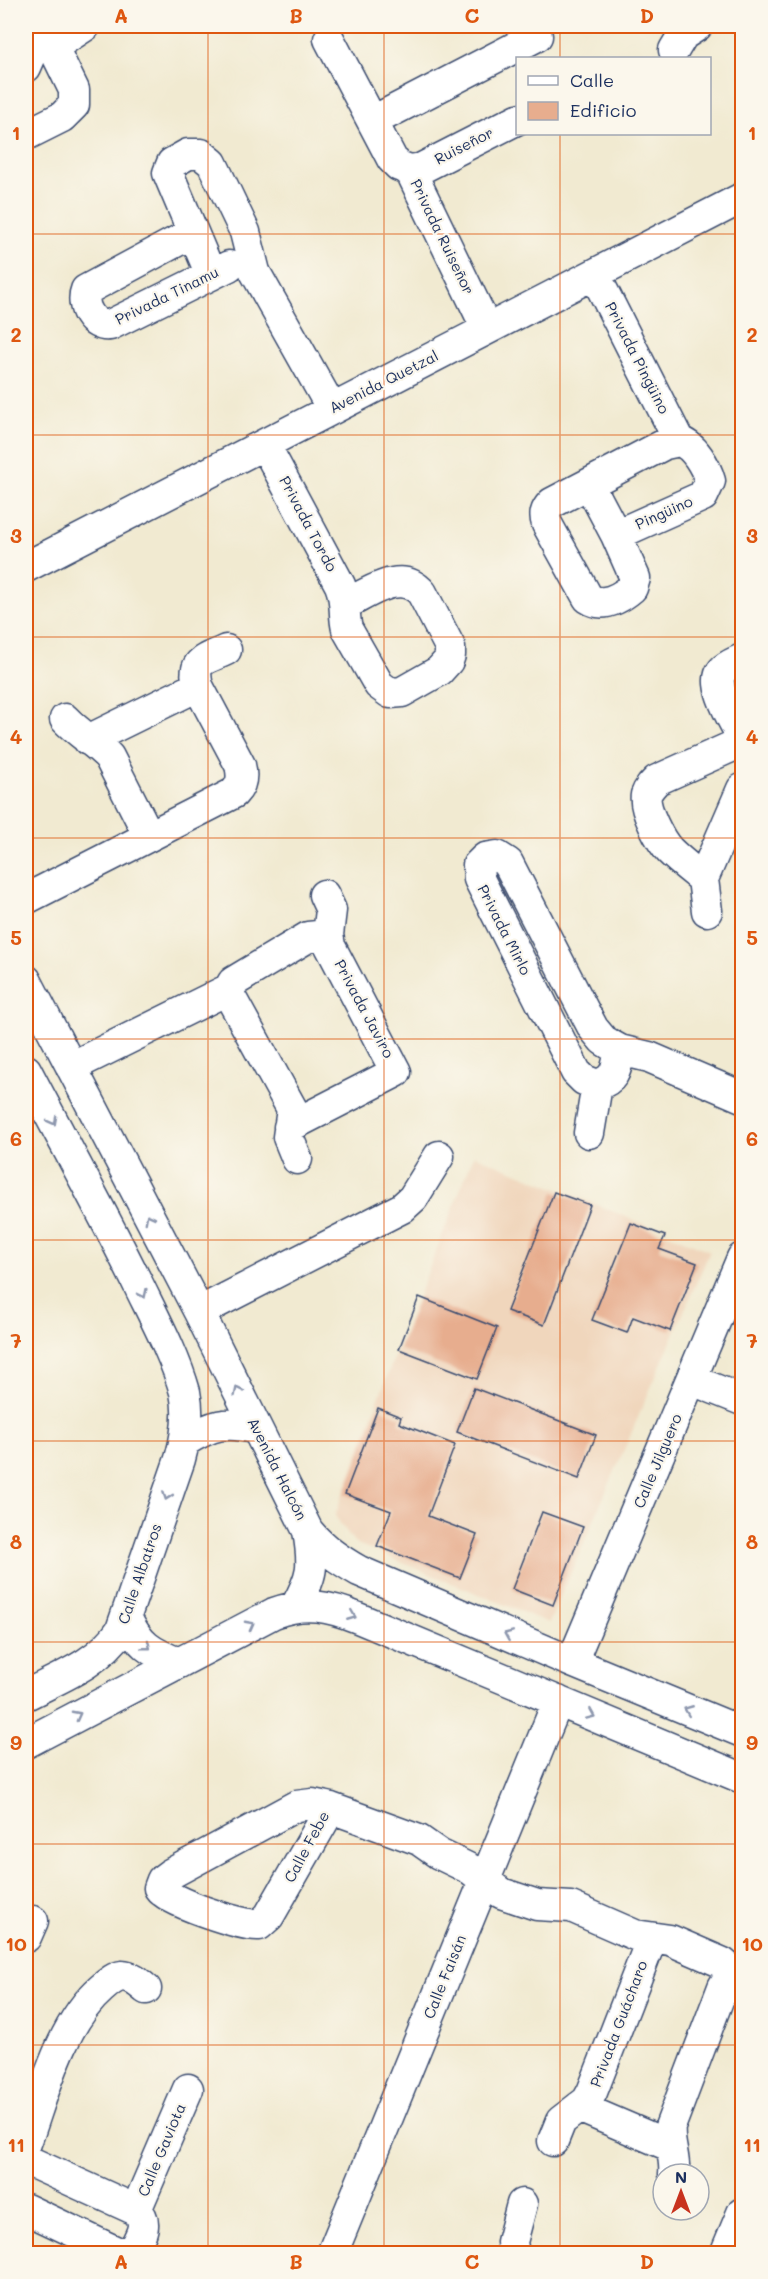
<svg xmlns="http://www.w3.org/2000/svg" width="768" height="2279" font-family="Mali,sans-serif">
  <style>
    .built { fill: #f0d6bc }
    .building { fill: #e7ad8e }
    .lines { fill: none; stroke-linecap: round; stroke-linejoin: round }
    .minor-casing { stroke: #3b4b6f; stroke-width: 33 }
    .minor { stroke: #fff; stroke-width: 30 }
    .oneway { stroke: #8d97ae }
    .grid { fill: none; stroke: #de5710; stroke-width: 1.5; stroke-opacity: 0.55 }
    .labels { text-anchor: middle; stroke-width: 4.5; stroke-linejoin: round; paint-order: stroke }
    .street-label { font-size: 15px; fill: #1b2f5e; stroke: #fbf7ec }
    .neatline { fill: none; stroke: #de5710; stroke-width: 2 }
    .grid-label { font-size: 20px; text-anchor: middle; font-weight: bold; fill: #de5710 }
  </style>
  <rect width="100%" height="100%" fill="#fbf7ec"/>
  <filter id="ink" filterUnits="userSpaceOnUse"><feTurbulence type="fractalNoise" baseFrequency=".0167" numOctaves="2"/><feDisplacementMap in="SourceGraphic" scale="12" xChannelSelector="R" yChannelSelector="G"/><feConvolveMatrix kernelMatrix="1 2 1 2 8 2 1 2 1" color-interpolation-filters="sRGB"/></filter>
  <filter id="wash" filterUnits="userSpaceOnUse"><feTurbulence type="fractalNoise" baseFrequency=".008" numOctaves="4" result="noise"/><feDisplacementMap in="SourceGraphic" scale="24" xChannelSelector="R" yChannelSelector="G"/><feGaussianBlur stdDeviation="1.35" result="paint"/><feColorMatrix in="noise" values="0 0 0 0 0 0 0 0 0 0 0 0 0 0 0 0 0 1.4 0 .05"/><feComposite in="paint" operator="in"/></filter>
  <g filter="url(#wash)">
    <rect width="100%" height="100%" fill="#f1ead1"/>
    <!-- built -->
    <path class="built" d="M474 1155 710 1251 549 1623 355 1543 335 1516 397 1350Z"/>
    <g id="blocks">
      <!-- building -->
      <path class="building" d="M554 1192 590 1205 544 1325 507 1311Z
        M631 1223 665 1236 659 1249 697 1263 670 1331 633 1317 627 1333 592 1320Z
        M419 1297 497 1328 477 1379 399 1349Z
        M474 1388 596 1435 579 1479 457 1432Z
        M378 1408 401 1417 399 1423 455 1445 428 1516 477 1535 460 1578 377 1546 391 1511 345 1494Z
        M542 1512 583 1527 553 1605 512 1589Z"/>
    </g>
  </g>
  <g filter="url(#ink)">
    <use href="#blocks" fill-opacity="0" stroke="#3b4b6f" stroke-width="1.5"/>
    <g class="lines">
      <defs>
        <path id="minor" d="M329 39 392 159 399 166 410 170 487 329
          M53 47 85 26
          M674 50 683 35 697 26
          M26 67 44 26
          M373 121 537 36
          M26 135 62 117 74 105V90L53 47 37 40
          M410 170 422 168 518 119
          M192 233 86 290C80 305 92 328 110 325L229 266
          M211 275 168 173 172 163 188 154H201L212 163 245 232 255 272 332 409
          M595 275 679 441C694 445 706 467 710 481L703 496 616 535
          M265 445 340 585C347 602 343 613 347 629L379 685 390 693 402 692 439 671 448 661 450 655V647L422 593C401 568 369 593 346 604
          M589 484 616 535 635 578 632 588C619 599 603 608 588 598L547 524C544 515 545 510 552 503L665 444 679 441
          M26 567 742 198
          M742 659C736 662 727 665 722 671 710 685 736 724 742 738
          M65 719C79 734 96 743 109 757L149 836
          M88 740 198 686
          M703 879C692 870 680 861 670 851 661 842 643 809 646 795 648 789 652 785 657 780L742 742
          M26 899 234 793C242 785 243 777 240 765L198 686C191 659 206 660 226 650
          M707 911 703 879 742 789
          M26 980 199 1312 308 1531C323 1549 340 1560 359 1571L572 1662 742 1732
          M229 989 231 998 292 1109 288 1137 297 1159
          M71 1067 229 989 233 982 308 937 328 935
          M26 1070C63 1141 102 1211 138 1284 154 1317 175 1356 185 1392 190 1415 186 1438 180 1459L121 1630C98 1664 61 1677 26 1695
          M597 1085 584 1080 576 1072 479 879 478 865 485 858 497 856 508 863 583 1009 593 1028 603 1040 611 1045 620 1050 649 1057 742 1097
          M289 1127 396 1072 330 946 328 935 331 910 324 895
          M589 1133 597 1085C617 1079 616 1068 620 1050
          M199 1312 402 1208 413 1198 439 1156
          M692 1380 742 1400
          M185 1441C212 1425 226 1420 256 1429
          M296 1606C313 1575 314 1566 308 1531
          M126 1617C139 1645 150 1652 179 1663
          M572 1662 742 1258
          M26 1743 274 1613C305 1601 329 1606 358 1618L742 1778
          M331 1808 269 1916 259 1925C242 1926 168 1902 159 1888L162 1880 170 1874 296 1806 312 1804 331 1808 419 1840 439 1854 470 1869 501 1893 537 1905 571 1907 635 1935 670 1940 723 1963 734 1973
          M26 1937 33 1921
          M579 2107 670 2146
          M553 2141 561 2121 587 2101 592 2092 652 1938
          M26 2143C44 2093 61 2023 102 1988 108 1983 114 1977 122 1976 131 1976 139 1983 146 1989
          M26 2160 136 2210C150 2222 140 2237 133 2250L119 2253 26 2209
          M674 2174C676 2158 668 2143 670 2127L723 1987 729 1977 742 1968
          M136 2210 188 2089
          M332 2254 558 1701
          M514 2254 512 2242 522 2204
          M725 2254 742 2213"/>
      </defs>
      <!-- minor casing -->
      <use href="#minor" class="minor-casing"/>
      <!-- minor -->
      <use href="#minor" class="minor"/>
    </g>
    <!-- one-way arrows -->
    <defs><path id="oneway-chevron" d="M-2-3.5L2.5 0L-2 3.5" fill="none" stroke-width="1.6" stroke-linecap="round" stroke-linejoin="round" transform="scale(1.5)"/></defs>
    <g class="oneway">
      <use href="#oneway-chevron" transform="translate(53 1121) rotate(62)"/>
      <use href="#oneway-chevron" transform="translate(149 1218) rotate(-118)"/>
      <use href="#oneway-chevron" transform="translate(143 1294) rotate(64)"/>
      <use href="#oneway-chevron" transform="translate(238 1391) rotate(-116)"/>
      <use href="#oneway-chevron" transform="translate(167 1496) rotate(109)"/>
      <use href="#oneway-chevron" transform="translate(352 1616) rotate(22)"/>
      <use href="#oneway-chevron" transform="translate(250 1625) rotate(-28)"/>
      <use href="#oneway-chevron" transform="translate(508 1635) rotate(-157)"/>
      <use href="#oneway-chevron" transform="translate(147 1646) rotate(38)"/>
      <use href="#oneway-chevron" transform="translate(688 1710) rotate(-158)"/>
      <use href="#oneway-chevron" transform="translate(77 1715) rotate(-28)"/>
      <use href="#oneway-chevron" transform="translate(591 1715) rotate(23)"/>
    </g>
  </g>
  <!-- grid -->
  <path class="grid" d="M208 26V2254M384 26V2254M560 26V58M560 134V2254M26 234H742M26 435H742M26 637H742M26 838H742M26 1039H742M26 1240H742M26 1441H742M26 1642H742M26 1844H742M26 2045H742"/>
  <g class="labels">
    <!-- street labels -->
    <g class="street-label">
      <text transform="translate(464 146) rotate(-27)" y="5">Ruiseñor</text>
      <text transform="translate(442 237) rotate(64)" y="5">Privada Ruiseñor</text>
      <text transform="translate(167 296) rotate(-26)" y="5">Privada Tinamu</text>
      <text transform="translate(637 358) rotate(63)" y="5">Privada Pingüino</text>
      <text transform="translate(384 382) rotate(-27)" y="5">Avenida Quetzal</text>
      <text transform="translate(664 513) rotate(-24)" y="5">Pingüino</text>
      <text transform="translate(308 524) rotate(62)" y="5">Privada Tordo</text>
      <text transform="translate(504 930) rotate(63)" y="5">Privada Mirlo</text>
      <text transform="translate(364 1009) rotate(62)" y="5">Privada Javiro</text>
      <text transform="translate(658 1461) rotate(-67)" y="5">Calle Jilguero</text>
      <text transform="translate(277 1469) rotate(63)" y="5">Avenida Halcón</text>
      <text transform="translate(140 1574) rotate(-71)" y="5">Calle Albatros</text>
      <text transform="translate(307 1847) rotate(-62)" y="5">Calle Febe</text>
      <text transform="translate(445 1977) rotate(-68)" y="5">Calle Faisán</text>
      <text transform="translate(619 2024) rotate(-69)" y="5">Privada Guácharo</text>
      <text transform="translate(162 2150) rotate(-67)" y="5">Calle Gaviota</text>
    </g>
  </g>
  <!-- margin -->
  <rect width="768" height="2279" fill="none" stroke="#fbf7ec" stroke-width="66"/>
  <!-- legend -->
  <rect x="516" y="57" width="195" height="78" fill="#fbf7ec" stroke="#a1a7b3" stroke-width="1.5"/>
  <rect x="528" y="76" width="30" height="9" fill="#ffffff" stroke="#a1a7b3" stroke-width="1.5"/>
  <text x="570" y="87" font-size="18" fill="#1b2f5e">Calle</text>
  <rect x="528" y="102" width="30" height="18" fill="#e7ad8e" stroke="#a1a7b3" stroke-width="1.5"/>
  <text x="570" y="117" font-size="18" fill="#1b2f5e">Edificio</text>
  <!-- north arrow -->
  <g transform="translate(681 2192)"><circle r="28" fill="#fbf7ec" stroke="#a1a7b3" stroke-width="1.5"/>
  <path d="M0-4.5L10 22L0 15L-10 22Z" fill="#c8321e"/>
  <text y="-9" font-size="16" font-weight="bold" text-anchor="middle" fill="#1b2f5e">N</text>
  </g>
  <rect x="33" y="33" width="702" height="2213" class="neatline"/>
  <g class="grid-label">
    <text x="121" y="23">A</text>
    <text x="296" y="23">B</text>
    <text x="472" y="23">C</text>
    <text x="647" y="23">D</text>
    <text x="16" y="140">1</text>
    <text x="752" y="140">1</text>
    <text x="16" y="342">2</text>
    <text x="752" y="342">2</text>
    <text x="16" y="543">3</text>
    <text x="752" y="543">3</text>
    <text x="16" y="744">4</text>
    <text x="752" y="744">4</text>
    <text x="16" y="945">5</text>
    <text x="752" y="945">5</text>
    <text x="16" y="1146">6</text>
    <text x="752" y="1146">6</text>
    <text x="16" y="1348">7</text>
    <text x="752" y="1348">7</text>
    <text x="16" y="1549">8</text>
    <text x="752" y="1549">8</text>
    <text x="16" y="1750">9</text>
    <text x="752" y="1750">9</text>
    <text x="16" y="1951">10</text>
    <text x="752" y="1951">10</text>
    <text x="16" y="2152">11</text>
    <text x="752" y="2152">11</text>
    <text x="121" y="2269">A</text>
    <text x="296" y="2269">B</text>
    <text x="472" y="2269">C</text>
    <text x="647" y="2269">D</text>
  </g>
</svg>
